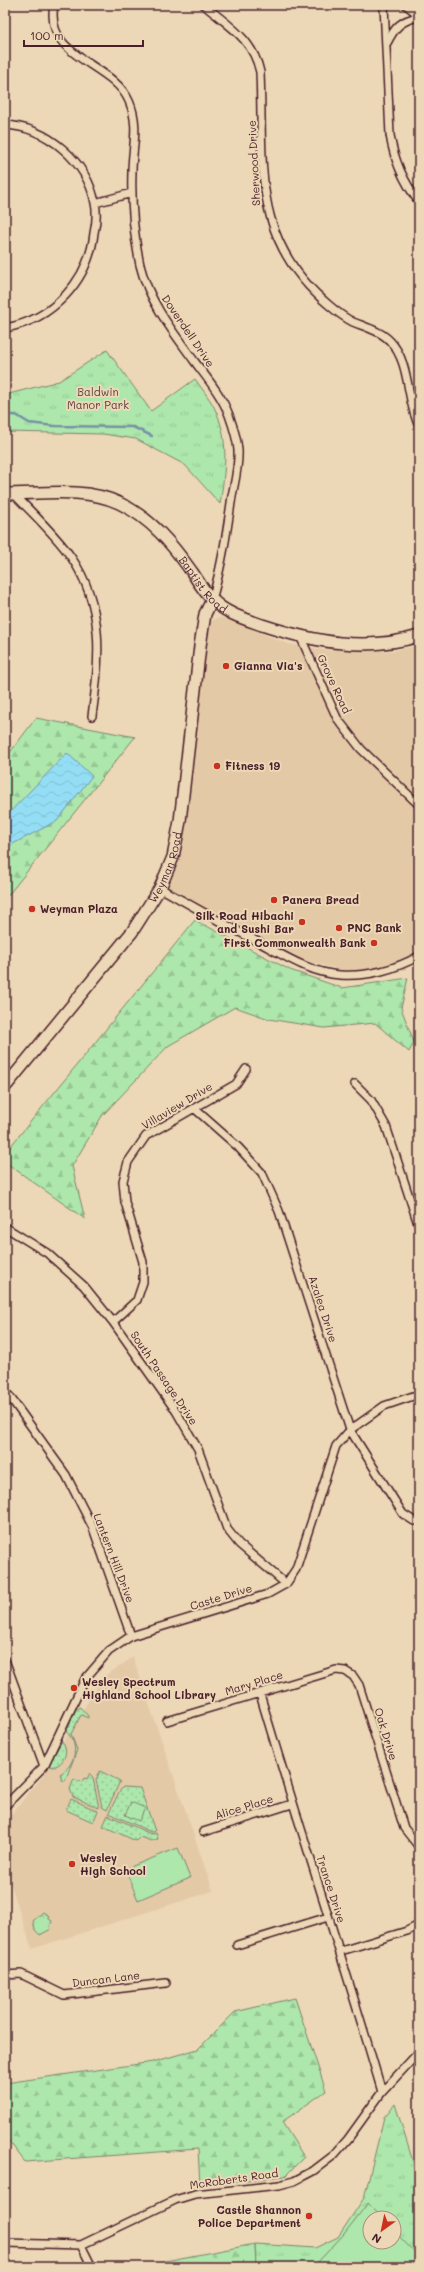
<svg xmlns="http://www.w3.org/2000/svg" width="424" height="2272" font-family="Mali,sans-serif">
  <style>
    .built { fill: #e4c9a7 }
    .grass { fill: url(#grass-dots); stroke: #7c836c }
    .forest { fill: url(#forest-firs); stroke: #7c836c }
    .park { fill: url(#park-tufts); stroke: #7c836c; fill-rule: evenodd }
    .garden { fill: #ade7ac; stroke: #7c836c }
    .water { fill: url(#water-waves); stroke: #7692a4 }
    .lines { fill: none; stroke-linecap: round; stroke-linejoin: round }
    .stream { stroke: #7692a4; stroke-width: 2.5 }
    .street-casing { stroke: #4a1f2b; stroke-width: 10 }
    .secondary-casing { stroke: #4a1f2b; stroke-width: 14 }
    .street { stroke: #ecd8b6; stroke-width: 7 }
    .secondary { stroke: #ecd8b6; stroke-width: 11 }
    .poi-dot { fill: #c8321e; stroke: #ecd8b6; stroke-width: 1.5 }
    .labels { text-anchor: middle; stroke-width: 4; stroke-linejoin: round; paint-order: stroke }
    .street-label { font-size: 11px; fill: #4a1f2b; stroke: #ecd8b6 }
    .park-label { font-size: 11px; fill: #593d3e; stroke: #ecd8b6 }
    .poi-label { font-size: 11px; font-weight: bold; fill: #4a1f2b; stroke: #ecd8b6; text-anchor: start }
  </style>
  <defs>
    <pattern id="grass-dots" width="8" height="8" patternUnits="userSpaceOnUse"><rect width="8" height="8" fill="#ade7ac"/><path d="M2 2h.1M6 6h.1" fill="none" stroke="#96c694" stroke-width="1.8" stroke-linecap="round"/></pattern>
    <pattern id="forest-firs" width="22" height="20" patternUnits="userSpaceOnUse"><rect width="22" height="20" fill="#ade7ac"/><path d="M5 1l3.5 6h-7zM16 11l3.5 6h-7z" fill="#96c694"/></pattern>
    <pattern id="park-tufts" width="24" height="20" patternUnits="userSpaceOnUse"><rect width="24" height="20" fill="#ade7ac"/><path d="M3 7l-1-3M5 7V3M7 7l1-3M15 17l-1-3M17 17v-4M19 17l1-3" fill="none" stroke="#96c694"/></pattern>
    <pattern id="water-waves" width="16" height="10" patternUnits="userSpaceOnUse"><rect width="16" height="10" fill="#94def5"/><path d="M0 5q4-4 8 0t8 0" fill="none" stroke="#81bed2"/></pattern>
  </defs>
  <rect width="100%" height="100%" fill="#ecd8b6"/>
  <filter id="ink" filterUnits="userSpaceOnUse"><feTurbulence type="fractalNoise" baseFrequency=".025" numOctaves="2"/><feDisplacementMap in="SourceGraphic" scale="8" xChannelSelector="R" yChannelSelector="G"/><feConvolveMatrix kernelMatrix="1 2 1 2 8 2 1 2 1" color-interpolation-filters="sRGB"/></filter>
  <g filter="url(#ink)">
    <!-- built -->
    <path class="built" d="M218 618H225L288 644 324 650 393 651 419 645V951L376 970H342L306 961 170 889 168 885 207 628 211 621Z
      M133 1657 213 1891 32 1949 5 1867V1822L42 1777 103 1677Z"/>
    <!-- grass -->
    <path class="grass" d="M80 1707 88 1716V1718L81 1715 71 1734 77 1750 65 1781 62 1780 60 1774C76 1765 80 1743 66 1732L76 1709Z
      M62 1741C70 1751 64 1766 51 1767L49 1764Z
      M100 1771 120 1781 107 1810 102 1807 96 1780Z
      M90 1773 93 1778 99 1808 73 1797 70 1789 74 1779 82 1782 84 1778 87 1779Z
      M123 1787 140 1788 155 1831 151 1832 109 1813 119 1792Z
      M71 1799 98 1811 93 1822 66 1810Z
      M108 1815 151 1834 156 1833 158 1839 151 1841 140 1837 136 1841 103 1826Z"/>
    <!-- forest -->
    <path class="forest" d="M36 718 135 737 5 899V759Z
      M195 920 290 970 342 988 408 978 401 1008 414 1042 409 1052 375 1023 324 1028 269 1019 235 1007 168 1046 102 1116 72 1166 85 1219 5 1162V1153Z
      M295 1998 326 2091 282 2122 304 2157 285 2176 200 2185 198 2149 25 2162 5 2136V2083L153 2062 198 2049 235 2012Z
      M255 2244 256 2267H167L165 2261Z"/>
    <!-- park -->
    <path class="park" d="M107 350 151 411 195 379C201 388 209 397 214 407 230 439 225 471 220 504L185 465 136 439 103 434 5 432V395L59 381Z
      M43 1912 48 1915 49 1919 52 1921 50 1926 51 1929 40 1935 35 1930 33 1921Z
      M395 2104 419 2181V2267H256L255 2244 315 2248 338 2237 364 2198 384 2117ZM370 2218H394V2242H370Z"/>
    <!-- garden -->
    <path class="garden" d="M131 1802 145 1808 139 1821 125 1815Z
      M178 1848 190 1878 138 1900 125 1869Z
      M368 2203 382 2218H370V2242H394V2231L418 2256 415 2263 407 2267H320L317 2263 344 2234Z"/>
    <!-- water -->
    <path class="water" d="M67 753 92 776 57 821 5 848V817Z"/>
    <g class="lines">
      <!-- stream -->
      <path class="stream" d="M5 415H16L29 423 54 426 133 427 152 436"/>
      <defs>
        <path id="street" d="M54 5C44 59 112 62 129 101 140 126 132 147 132 172 131 202 134 236 140 265 149 302 173 332 195 362 207 378 222 396 229 415 233 426 237 438 238 450 239 465 235 481 232 496 227 531 222 565 212 600
          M204 5C229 26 253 39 260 72 264 166 250 240 330 306 337 312 345 318 353 322 365 327 381 331 390 341 411 363 406 401 419 426
          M384 5 390 135C394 161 403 181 419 202
          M406 5 419 15
          M387 43C395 27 401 20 419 17
          M5 125C47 127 87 161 95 203 97 212 96 224 94 233 89 280 53 320 5 328
          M95 203 132 193
          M14 494C33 514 55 534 71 557 105 606 100 661 92 716
          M301 638 337 718 361 749 419 805
          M160 888C194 907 227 926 262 944 286 957 312 973 340 975 367 977 396 969 419 956
          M355 1084 371 1100 386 1126 419 1227
          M195 1109 238 1147 262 1173 279 1211 350 1430 403 1514 414 1521H419
          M5 1227 47 1253 84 1286 113 1322 176 1411 198 1449 227 1529 239 1544 286 1584
          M113 1322 137 1300 143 1282V1262L125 1202 123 1181 128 1162 146 1136 236 1084 246 1069
          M5 1390 66 1475 93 1528 131 1636
          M5 1660 44 1766
          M260 1694C299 1827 343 1958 382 2092
          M167 1721 336 1670 345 1671 353 1676 359 1685 404 1828 419 1847
          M5 1806 44 1766 85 1679 109 1651 131 1636 268 1594 286 1584 296 1569 336 1446 350 1430 384 1406 419 1394
          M203 1832 292 1804
          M237 1945 328 1917
          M341 1951 407 1931 419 1925
          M5 1975 21 1974 64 1995 166 1983
          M5 2243 81 2245 175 2200 195 2194 279 2185 294 2181 313 2171 334 2155 348 2139 382 2092 419 2052
          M81 2245 92 2267"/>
        <g id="secondary">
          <path id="s1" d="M5 494C41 494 85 487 119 503 151 518 172 544 192 572 198 581 204 592 212 599 224 613 245 619 262 625 314 642 366 652 419 636"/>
          <path id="s2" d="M5 1087 132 932 160 888 173 857 180 821 200 646 205 614 212 600"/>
        </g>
      </defs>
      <!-- street casing -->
      <use href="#street" class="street-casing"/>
      <!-- secondary casing -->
      <use href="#secondary" class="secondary-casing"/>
      <!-- street -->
      <use href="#street" class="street"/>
      <!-- secondary -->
      <use href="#secondary" class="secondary"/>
    </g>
  </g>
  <!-- markers -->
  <g class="poi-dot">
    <circle cx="226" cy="666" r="4"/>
    <circle cx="217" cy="766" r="4"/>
    <circle cx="274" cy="900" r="4"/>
    <circle cx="32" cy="909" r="4"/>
    <circle cx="302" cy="922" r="4"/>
    <circle cx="339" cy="928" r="4"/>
    <circle cx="374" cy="943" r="4"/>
    <circle cx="74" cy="1688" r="4"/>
    <circle cx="72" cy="1864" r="4"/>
    <circle cx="309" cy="2216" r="4"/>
  </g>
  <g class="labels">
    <!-- street labels -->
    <g class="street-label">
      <text transform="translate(254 163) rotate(-93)" y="4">Sherwood Drive</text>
      <text transform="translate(188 331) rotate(56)" y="4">Doverdell Drive</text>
      <text dy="4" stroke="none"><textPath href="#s1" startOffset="234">Baptist Road</textPath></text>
      <text transform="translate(334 684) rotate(65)" y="4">Grove Road</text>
      <text dy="4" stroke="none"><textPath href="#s2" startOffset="274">Weyman Road</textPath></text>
      <text transform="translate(177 1106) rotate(-31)" y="4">Villaview Drive</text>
      <text transform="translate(323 1309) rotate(72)" y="4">Azalea Drive</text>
      <text transform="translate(164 1378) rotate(56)" y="4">South Passage Drive</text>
      <text transform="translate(114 1558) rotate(69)" y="4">Lantern Hill Drive</text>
      <text transform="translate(221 1597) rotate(-17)" y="4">Caste Drive</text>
      <text transform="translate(254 1683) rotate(-17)" y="4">Mary Place</text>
      <text transform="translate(386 1734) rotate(73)" y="4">Oak Drive</text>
      <text transform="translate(244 1807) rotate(-17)" y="4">Alice Place</text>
      <text transform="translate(331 1889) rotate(72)" y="4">Trance Drive</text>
      <text transform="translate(106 1979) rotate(-7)" y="4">Duncan Lane</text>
      <text transform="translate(234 2179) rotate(-8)" y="4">McRoberts Road</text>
    </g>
    <!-- park labels -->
    <g class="park-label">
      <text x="98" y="396">Baldwin<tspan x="98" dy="13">Manor Park</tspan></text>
    </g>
    <!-- poi labels -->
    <g class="poi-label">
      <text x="234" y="670">Gianna Via's</text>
      <text x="225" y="770">Fitness 19</text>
      <text x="282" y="904">Panera Bread</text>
      <text x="40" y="913">Weyman Plaza</text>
      <text x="294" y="920" text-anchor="end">Silk Road Hibachi<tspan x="294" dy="13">and Sushi Bar</tspan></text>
      <text x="347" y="932">PNC Bank</text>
      <text x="366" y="947" text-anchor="end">First Commonwealth Bank</text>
      <text x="82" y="1686">Wesley Spectrum<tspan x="82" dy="13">Highland School Library</tspan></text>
      <text x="80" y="1862">Wesley<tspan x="80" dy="13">High School</tspan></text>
      <text x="301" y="2214" text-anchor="end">Castle Shannon<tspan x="301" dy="13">Police Department</tspan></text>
    </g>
  </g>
  <!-- margin -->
  <rect width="424" height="2272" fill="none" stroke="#ecd8b6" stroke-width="20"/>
  <rect x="10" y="10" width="404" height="2252" fill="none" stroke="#4a1f2b" stroke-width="1.5" filter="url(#ink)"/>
  <!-- north arrow -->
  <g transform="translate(382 2230) rotate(213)"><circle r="19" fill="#ecd8b6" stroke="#ab8e7e"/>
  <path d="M0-3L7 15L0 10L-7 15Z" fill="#c8321e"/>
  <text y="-6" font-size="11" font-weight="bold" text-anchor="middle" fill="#4a1f2b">N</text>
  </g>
  <!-- scale -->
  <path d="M24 40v6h119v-6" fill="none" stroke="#4a1f2b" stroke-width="2"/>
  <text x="30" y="40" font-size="12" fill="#4a1f2b" stroke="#ecd8b6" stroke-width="3" paint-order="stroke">100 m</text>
</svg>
